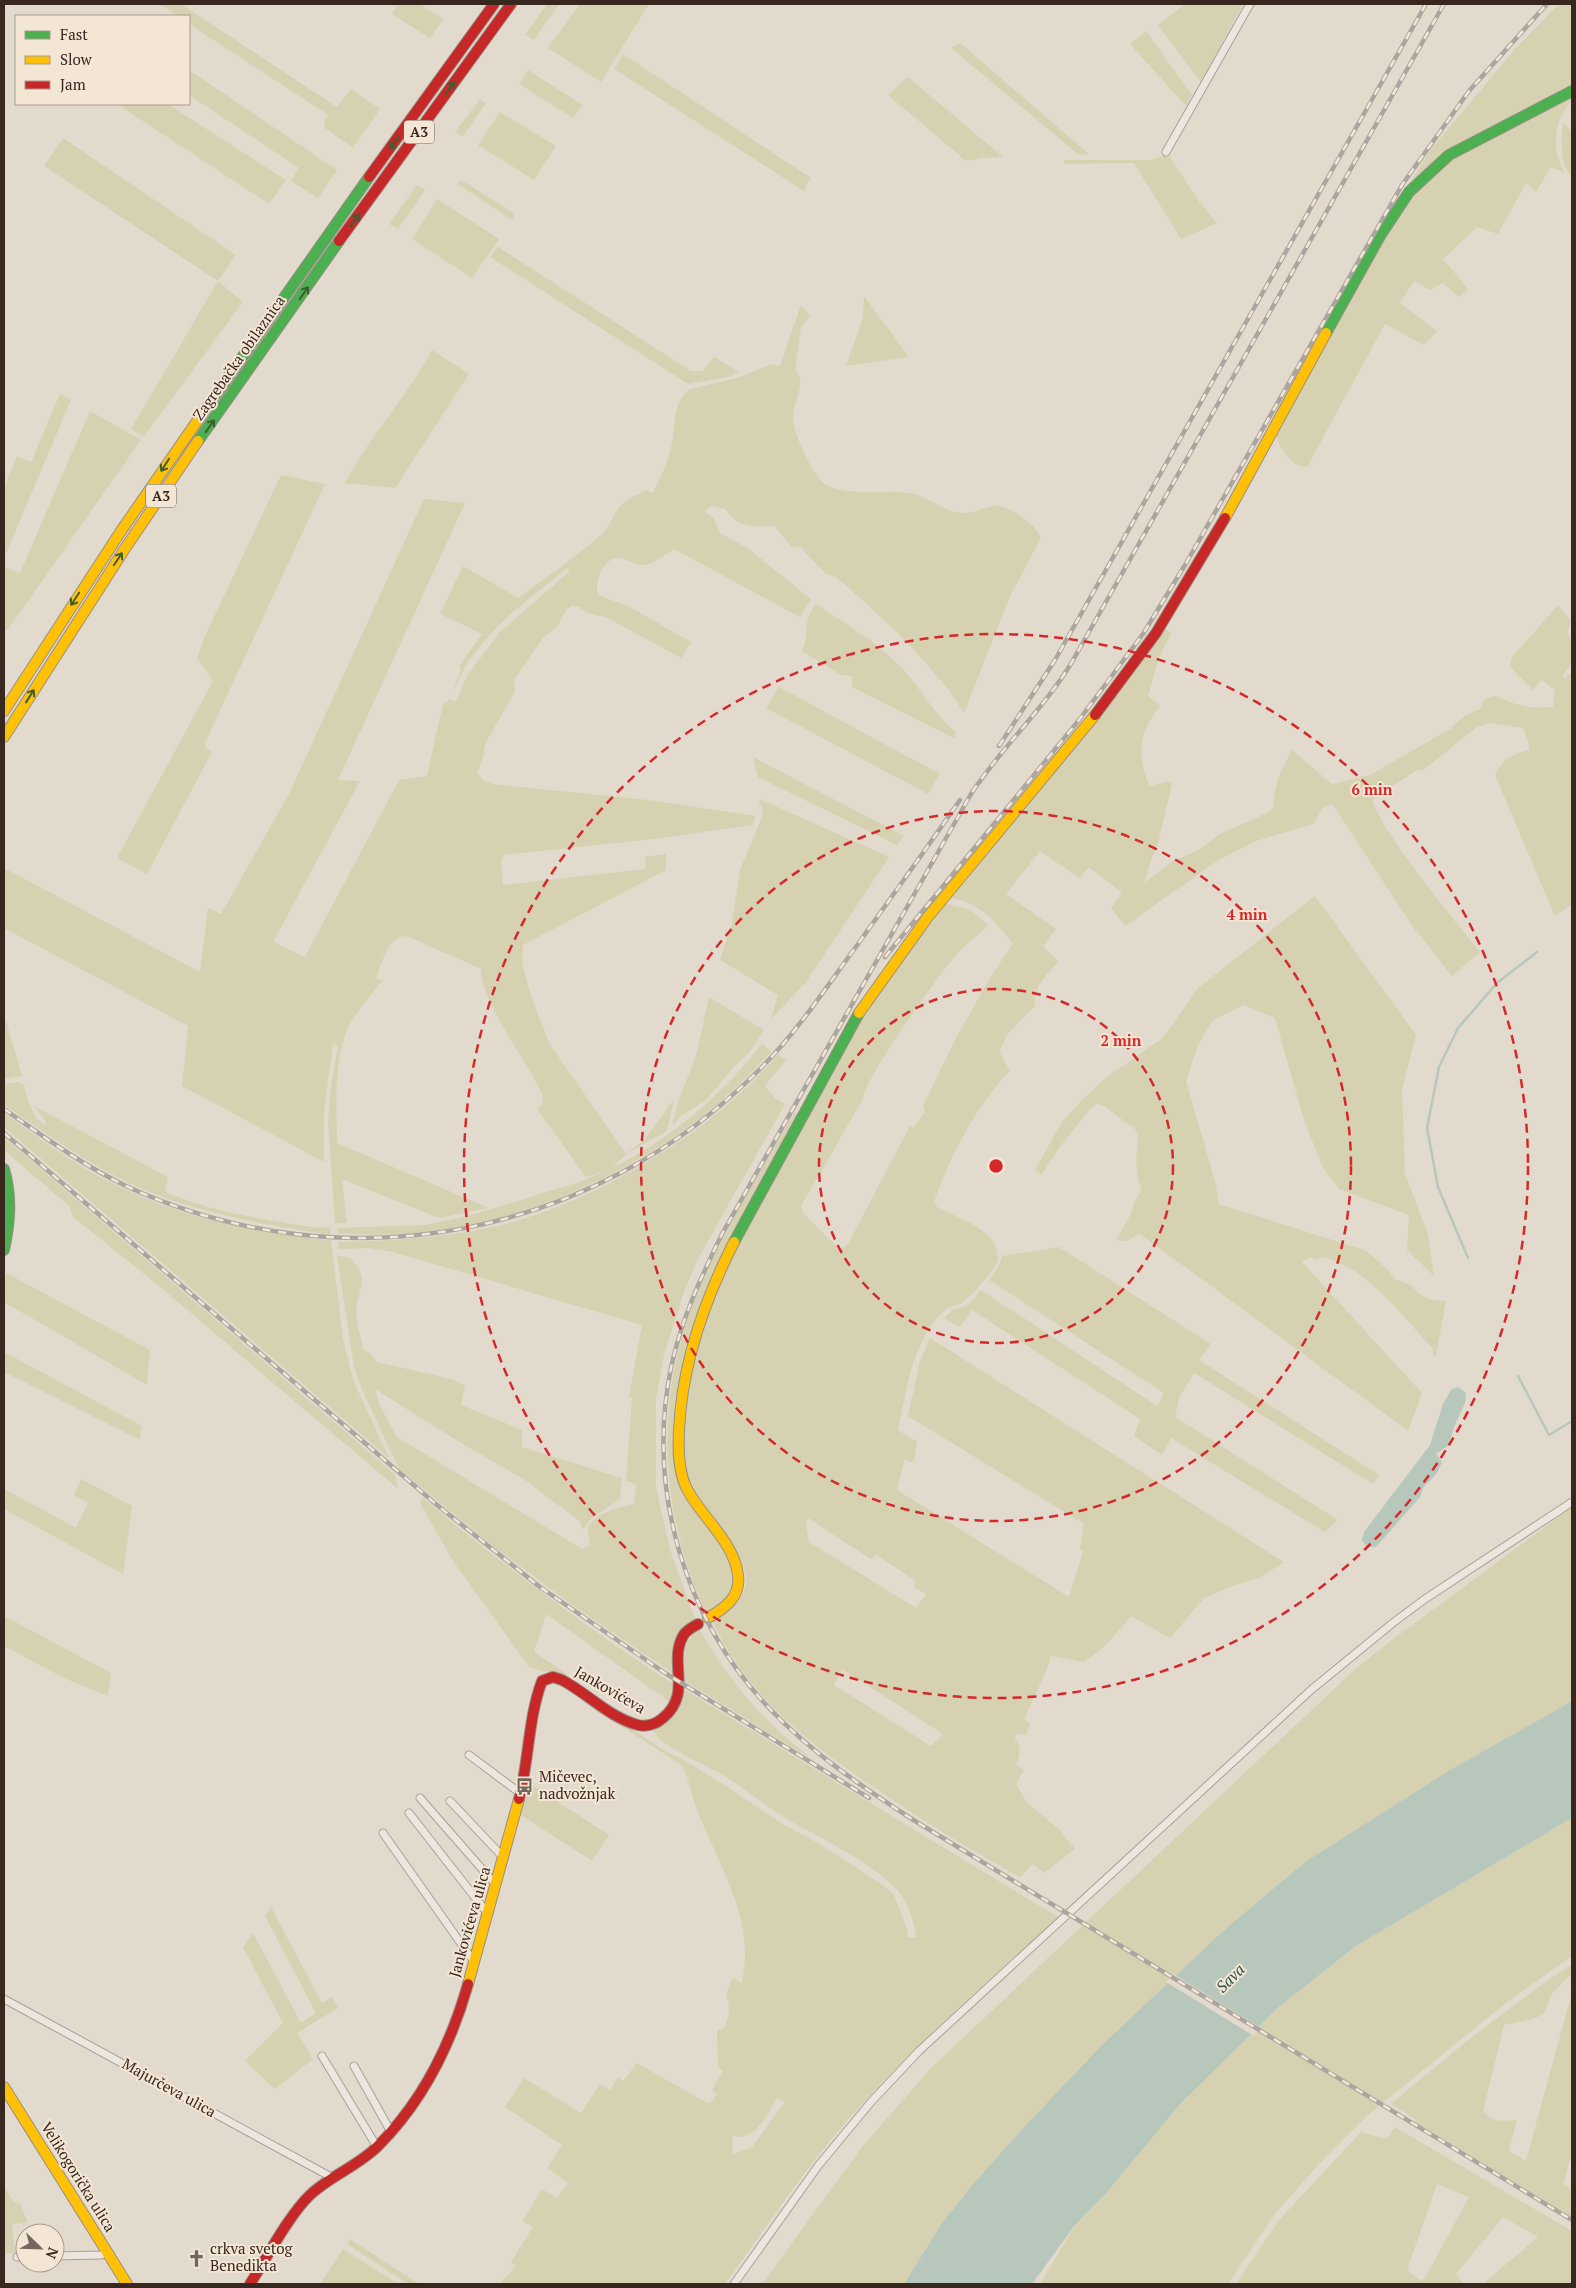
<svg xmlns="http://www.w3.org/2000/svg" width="1576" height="2288" font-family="'PT Serif',serif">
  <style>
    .green { fill: #d5d1b1; fill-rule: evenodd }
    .water { fill: #b8c7bc }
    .pier { fill: #e3dace }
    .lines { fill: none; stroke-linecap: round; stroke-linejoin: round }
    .stream { stroke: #b8c7bc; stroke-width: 2.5 }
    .street-casing { stroke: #a8a097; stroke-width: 9 }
    .fast-casing { stroke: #988f86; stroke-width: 12 }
    .slow-casing { stroke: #988f86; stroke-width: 12 }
    .jam-casing { stroke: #988f86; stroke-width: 12 }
    .street { stroke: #ece6df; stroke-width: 7 }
    .fast { stroke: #4caf50; stroke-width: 10 }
    .slow { stroke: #ffc107; stroke-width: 10 }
    .jam { stroke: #c62828; stroke-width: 10 }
    .rail-casing { stroke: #aba59f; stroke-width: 4.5 }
    .rail { stroke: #f4e6d4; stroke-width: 2.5; stroke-dasharray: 8; stroke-linecap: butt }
    .oneway { stroke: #3f5d33 }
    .ring { fill: none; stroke: #d62828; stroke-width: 2.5; stroke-dasharray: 9 6 }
    .labels { text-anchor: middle; stroke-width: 4; stroke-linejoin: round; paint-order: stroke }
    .shield { fill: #f4e6d4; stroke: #706055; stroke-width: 1 }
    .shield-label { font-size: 14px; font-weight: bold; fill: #37271f }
    .street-label { font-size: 15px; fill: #37271f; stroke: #f4e6d4 }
    .poi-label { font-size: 15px; fill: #37271f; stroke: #f4e6d4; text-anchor: start }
    .water-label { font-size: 16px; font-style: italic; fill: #2f564e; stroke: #f4e6d4 }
    .centre { fill: #d62828; stroke: #f4e6d4; stroke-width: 2.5 }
    .ring-label { font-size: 15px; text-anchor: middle; font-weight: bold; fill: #d62828; stroke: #f4e6d4; stroke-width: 4; stroke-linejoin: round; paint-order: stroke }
  </style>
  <rect width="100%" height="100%" fill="#e3dace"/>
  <!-- green -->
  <path class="green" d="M159 4H181L337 107 351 89 380 109 353 148 325 128 324 121 328 115 189 24V16H178Z
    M398 4H419L444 19 430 38 392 14Z
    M547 4H559L534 40 525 35Z
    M580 4H649L601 82 548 48Z
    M1185 4H1243L1201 82 1158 25Z
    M1559 4H1572V88L1470 139 1396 205 1432 148 1516 48Z
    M1146 31 1192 95 1186 106 1130 44Z
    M960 43 1089 154 1079 155 951 48Z
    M623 54 811 178 805 186 806 188 804 191 614 69Z
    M189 70 337 170 318 198 291 181 299 168 189 95Z
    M528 70 583 105 573 118 519 84Z
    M908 77 1003 157 983 158 966 161 888 95Z
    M1572 95V100C1554 122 1550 148 1565 173L1551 167 1536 192 1526 183 1498 234 1477 227 1443 259 1468 289 1459 297 1443 283 1430 290 1414 281 1400 303 1437 331 1424 345 1385 324 1307 467C1290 468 1278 445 1275 431L1374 252 1412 194 1450 159Z
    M480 99 486 103 463 136 455 132Z
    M117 104H168L286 180 269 204Z
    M500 112 556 146 534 180 478 145Z
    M1563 122 1572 132V177C1559 165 1561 139 1563 122Z
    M63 138 236 255 218 281 243 302 144 436 131 429 218 281 44 166Z
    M1168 154 1200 203 1217 223 1181 239 1134 163 1064 164V160H1152Z
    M461 180 515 214 512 220 458 184Z
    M417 185 425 190 398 229 389 224Z
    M437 199 499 239 472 278 412 239Z
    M498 247 691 371H703L714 357 739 372 728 377 688 384 490 257Z
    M864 296 909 357 846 366 863 318Z
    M801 305 810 315 801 328 795 370C808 381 793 402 793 416 792 431 811 471 822 482 824 484 828 486 831 487 857 497 888 488 914 494 930 498 944 511 960 513 971 515 982 508 993 506 1008 504 1036 524 1041 538L1010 596 964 713 949 690 905 640 859 597 835 576 826 574 800 547 791 546 774 526C752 527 738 528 725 509L712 506 704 511 714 519 720 533 749 549 811 599 800 617 674 549C664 555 654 565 642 565 634 565 627 558 619 558 603 557 594 582 598 595L630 607 691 642 681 658 608 618 588 613 579 607 572 606 567 609 557 627 542 639 514 680 515 692 486 742 482 761 477 772 483 780 492 784 648 800 756 816 752 825 654 839 504 855 501 861 503 885 645 869V857L666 854V870L523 945 522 962 531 996 549 1043 626 1154 645 1139 674 1099 667 1131 626 1154 612 1168C666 1143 727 1091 762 1043L771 1052C749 1075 725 1100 699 1119 620 1179 520 1222 421 1233 394 1236 365 1234 338 1234V1228L426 1225 471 1215 583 1181 607 1170 586 1177 537 1109 543 1101 542 1093C527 1062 480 1000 481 969L407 936C387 936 383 962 376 978L382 981C372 995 359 1008 350 1024 334 1053 336 1104 337 1137V1143L489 1208 439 1218 342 1179 347 1223H335L328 1121 331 1086 338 1046 333 1044 324 1112V1162L182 1086 188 1026 4 928V868L200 972 208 908 221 914 289 794 424 499 465 503 338 780 360 781 273 942 305 957 399 780 427 776 443 704 450 699 456 701 467 676 499 633 570 571 567 568 509 615 490 634 466 665 452 694 461 669 459 666 482 634 440 614 463 566 518 598C547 576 578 557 604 532 610 525 611 519 616 512 622 500 635 496 647 490L652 493 654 491C661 476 669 460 672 443 676 423 672 403 690 389L738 378 771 364 780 366Z
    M432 350 469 374 395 488 345 483C370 436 407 397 432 350Z
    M60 394 71 400 4 558V488L17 456 31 462Z
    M90 411 141 440 9 628 4 632V566L20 573Z
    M281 475 325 484 205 743V747L212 752 147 874 117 858 213 681 197 658 205 636Z
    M816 604C846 624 877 642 902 668 921 689 934 714 956 733L954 738 852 687V676L841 675 802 651C811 631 801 624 816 604Z
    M1558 605 1571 621 1567 633 1572 639V664L1563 675 1564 678 1572 673V905L1555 916 1495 775C1503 759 1512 754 1529 750V743L1523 728 1490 723 1477 727 1423 770H1417L1373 799C1373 822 1461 928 1480 952L1452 976 1413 927 1333 805 1323 808 1313 824 1256 841 1220 859 1125 926 1111 908 1122 893 1089 867 1079 878 1040 851 1006 894 1056 929 1043 946 1059 962C1046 974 1033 988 1035 1006L1007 1035 999 1051 1010 1071C976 1106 950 1156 934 1202L937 1207C959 1219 1000 1230 998 1260 993 1271 971 1298 960 1304 955 1306 950 1306 946 1309 912 1339 907 1389 898 1430L917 1442 915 1457 912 1462 904 1460 897 1490 1069 1597 1083 1552 1080 1548 1084 1524 908 1416 920 1361 930 1338 1284 1562 1259 1578 1233 1586 1204 1598 1170 1638 1131 1616C1117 1633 1103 1650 1084 1662L1051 1656 1045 1674 1024 1719 1030 1723 1026 1735 1016 1734 1015 1739C1022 1748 1020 1754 1016 1765L1024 1770 1016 1784 1027 1803 1059 1829 1075 1849 1044 1873 1033 1864 1020 1877C975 1853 932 1826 890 1798 817 1750 751 1702 712 1621 790 1580 711 1533 692 1488 678 1455 683 1416 688 1382 699 1301 748 1224 787 1154 817 1101 844 1046 877 996 898 964 922 934 946 904L971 910 988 925C979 936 966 943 957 954 940 973 864 1079 863 1099L801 1206 803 1213 838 1248H842L848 1244 910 1126 913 1128 925 1112 923 1106 957 1036 990 978 1013 943C994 921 982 904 952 898L1123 687 1165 628 1171 633 1159 658 1148 696 1160 706C1138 734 1137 753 1149 786L1169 781 1172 783 1158 844 1152 857 1144 883 1173 861 1197 851 1220 834 1269 812 1274 806C1273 786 1282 768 1292 750L1332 784 1370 775 1450 729 1464 716 1480 709 1485 699 1496 696C1516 706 1531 709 1553 707L1555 690 1541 680 1533 690 1510 667 1512 657ZM808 1518 872 1560 875 1554 916 1581 914 1587 926 1594 916 1608 809 1542 806 1525ZM842 1669 943 1734 931 1746 834 1685Z
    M779 687 940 774 928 794 766 708Z
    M753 757 904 836 897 845 758 777Z
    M760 799 889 857 806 982 771 1019 778 995 720 960 732 923 740 870 762 817 763 810 759 802Z
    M1315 896 1416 1035 1402 1089 1405 1174 1428 1234 1434 1276 1407 1250 1409 1215 1339 1189 1322 1166 1304 1120 1275 1018 1244 1005 1213 1020 1198 1045 1186 1081 1216 1185 1219 1204 1367 1251 1388 1270 1396 1280 1409 1284 1420 1294 1431 1300 1446 1301 1436 1356 1433 1355V1349C1403 1317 1366 1266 1322 1257L1317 1260 1310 1257 1302 1262 1422 1393 1408 1431 1139 1233C1132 1239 1126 1243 1116 1240L1131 1214 1135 1200 1142 1190 1138 1179 1136 1161 1138 1137 1136 1130 1104 1106 1097 1104 1091 1108 1062 1144 1041 1175 1035 1170 1062 1122 1080 1102 1104 1079 1163 1038 1198 988Z
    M709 997 764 1030 749 1053 734 1067 705 1101 681 1116 672 1126 678 1102 696 1056Z
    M4 1014 22 1076 4 1079Z
    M778 1054 786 1060 765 1086 775 1098 785 1104 698 1259 684 1291 664 1355 656 1399V1487L670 1550 695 1619C669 1631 674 1649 674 1674L575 1607 492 1545 399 1469 362 1390 354 1367 337 1256C347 1256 352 1258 357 1266 368 1284 357 1292 356 1311 356 1323 361 1337 363 1349L371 1354 377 1362 455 1380 465 1386 461 1405 522 1430V1447L622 1478 620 1499 591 1519 582 1530 581 1522 525 1480 456 1440 375 1389 379 1404 397 1437 582 1549 590 1544C590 1540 587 1533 588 1528 593 1514 622 1506 634 1504L636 1484 626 1481 632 1398 629 1397 642 1325 393 1252 368 1248 339 1249 338 1242C391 1241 442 1238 493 1227 590 1206 715 1131 778 1054Z
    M19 1082 24 1085C28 1100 31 1116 45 1125L46 1122 34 1106 168 1177 165 1192C215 1213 266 1220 318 1228L330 1227 331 1235C262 1224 193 1213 129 1183 85 1162 45 1132 4 1105V1084Z
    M795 1112 800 1115 731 1239 683 1364 682 1489C694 1513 741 1562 734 1587 730 1600 717 1607 707 1614 658 1511 654 1397 698 1291 724 1229 761 1170 795 1112Z
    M4 1113C36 1136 67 1159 102 1178 172 1216 252 1233 331 1240L343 1339 353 1380 389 1458 4 1127Z
    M4 1137 385 1466 395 1475 398 1489 159 1286 73 1217 69 1206 4 1150Z
    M1059 1247 1211 1344 1199 1360 1379 1475 1373 1484 1194 1373 1179 1398 1175 1417 1338 1520 1325 1532 1171 1438 1162 1455 1134 1436 1140 1419 972 1310 960 1327 944 1318 954 1309 968 1305 981 1290 1157 1406 1164 1393 989 1280 1000 1264 1002 1256Z
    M6 1273 150 1350 147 1385 4 1302Z
    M4 1352 142 1426 140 1440 4 1372Z
    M81 1479 132 1506 123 1574 4 1509V1489L76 1528 88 1503 74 1495Z
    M423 1498C502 1565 586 1627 673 1684L670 1702 546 1614 534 1652 568 1675C555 1671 542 1672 529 1667L453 1561 420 1503Z
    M1572 1507V1701L1450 1770 1305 1862 1222 1932 1102 2045 1024 2127 974 2183 942 2223 904 2284H762L862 2147 930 2069 1352 1672 1385 1645Z
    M4 1616 111 1673 108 1696 66 1679 4 1646Z
    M699 1629C733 1686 763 1722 816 1762L685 1681C682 1665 683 1636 699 1629Z
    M683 1689 1058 1917C992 1978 923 2037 863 2103 811 2159 769 2223 725 2284H499L516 2266 511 2262 533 2227 522 2221 542 2189 557 2198 568 2183 547 2168 562 2145 505 2107 524 2078 581 2113 600 2084 610 2090 618 2077 623 2081 637 2063 707 2103H711L717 2094 712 2090 723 2071 718 2067 717 2030 724 2028C729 2016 731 2007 726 1995L732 1978 742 1983C743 1975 745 1965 745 1956 746 1904 714 1855 696 1807 690 1793 690 1776 680 1764L584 1702 586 1699 667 1752 684 1760 724 1785 781 1823 820 1844 884 1886 894 1895 907 1929 908 1937H916C914 1921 908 1904 898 1891 875 1865 829 1842 799 1826 773 1812 751 1793 726 1777 705 1764 680 1755 660 1740L653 1730C675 1718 677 1713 683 1689ZM776 2098 785 2102 752 2147 732 2155 733 2136C754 2142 769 2115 776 2098Z
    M530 1784 609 1835 592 1861 521 1815Z
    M1572 1818V1956L1507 2002 1369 2114 1319 2164 1274 2215 1228 2284H1040L1075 2225 1107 2192 1181 2103 1280 2006 1356 1946Z
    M271 1907 322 2003 332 1997 338 2008 297 2033 313 2059 275 2089 245 2061 283 2023 243 1947 253 1933 301 2023 316 2013 265 1916Z
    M1572 1964V1973L1551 1995 1544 2014 1533 2019 1504 2025 1483 2111C1492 2123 1503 2121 1517 2120L1509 2151 1526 2161 1572 1992V2150L1564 2184 1572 2189V2217L1415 2122 1416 2120 1391 2104C1450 2054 1508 2007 1572 1964Z
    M1395 2127 1572 2231V2284H1483L1538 2237 1503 2217 1456 2274 1464 2284H1236L1279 2220 1361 2132 1386 2139ZM1437 2184 1469 2197 1426 2276 1421 2281 1407 2270Z
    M4 2186 14 2203 20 2204 28 2223 12 2224 15 2253H4Z
    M350 2239 419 2284H408L347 2244Z
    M343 2249 398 2284H320Z"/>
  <!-- water -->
  <path class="water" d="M1458 1387 1466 1393 1465 1403 1454 1427 1449 1445 1436 1454 1442 1462 1437 1473 1423 1488 1420 1497 1376 1547H1367L1362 1540 1364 1532 1430 1445 1443 1404 1451 1390Z
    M1572 1701V1818L1356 1946 1280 2006 1181 2103 1107 2192 1075 2225 1032 2284H904L942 2223 974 2183 1024 2127 1102 2045 1222 1932 1305 1862 1450 1770Z"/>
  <!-- pier -->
  <path class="pier" d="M1173 1974 1261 2028 1254 2036 1166 1982Z"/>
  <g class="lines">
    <!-- stream -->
    <path class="stream" d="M1468 1258 1438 1187 1427 1128 1439 1067 1458 1028 1497 983 1537 952
      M1518 1376 1549 1435 1572 1421"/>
    <defs>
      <path id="street" d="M1166 152 1250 4
        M469 1755 520 1793
        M420 1798 496 1885
        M450 1801 503 1857
        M409 1813 488 1914
        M383 1833 474 1962
        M4 1999 333 2178
        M322 2056 377 2147
        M354 2066 391 2132
        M55 2256 101 2255 108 2252
        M17 2257H25
        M734 2284 818 2166 871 2102 919 2051 1311 1690 1394 1622 1425 1599 1572 1502"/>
      <path id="fast" d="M1326 333 1380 236 1409 192 1449 155 1572 91
        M200 417 369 177
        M198 441 339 241
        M4 1169C12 1197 10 1222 4 1250
        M734 1242 859 1013"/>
      <path id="slow" d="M1225 518 1326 333
        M4 711 121 531 200 417
        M4 737 124 550 198 441
        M859 1013 927 918 1095 715
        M708 1618C725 1608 741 1597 738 1575 734 1541 700 1516 686 1487 678 1470 678 1449 679 1430 682 1364 704 1301 734 1242
        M468 1984 519 1799
        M4 2087 127 2284"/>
      <path id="jam" d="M369 177 494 4
        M339 241 511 4
        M1095 715 1156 633 1225 518
        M519 1799C529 1761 528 1718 542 1681L553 1677 562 1680C587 1693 610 1718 638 1725 647 1727 656 1724 663 1718 693 1693 668 1663 683 1636 686 1630 693 1627 698 1624
        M250 2284C266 2259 289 2215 310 2195 330 2176 358 2166 378 2146 422 2102 451 2044 468 1984"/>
    </defs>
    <!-- street casing -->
    <use href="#street" class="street-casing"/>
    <!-- fast casing -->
    <use href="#fast" class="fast-casing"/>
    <!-- slow casing -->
    <use href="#slow" class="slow-casing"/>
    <!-- jam casing -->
    <use href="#jam" class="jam-casing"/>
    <!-- street -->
    <use href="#street" class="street"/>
    <!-- fast -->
    <use href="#fast" class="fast"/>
    <!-- slow -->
    <use href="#slow" class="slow"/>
    <!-- jam -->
    <use href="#jam" class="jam"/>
    <defs>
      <path id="rail" d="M1444 4 1072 662C1043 710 1001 748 971 794L722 1234C701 1277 681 1320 671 1368 646 1490 685 1621 771 1710 813 1754 864 1788 915 1821L1572 2220
        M999 746 1055 660 1426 4
        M885 957 1079 720 1143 634 1185 565 1402 185 1469 91 1547 4
        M4 1109C44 1137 84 1166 128 1187 346 1286 593 1238 761 1068 798 1031 827 986 858 944 892 896 927 848 960 800
        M4 1133 437 1505 540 1587 665 1673 869 1798"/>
    </defs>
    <!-- rail casing -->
    <use href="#rail" class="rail-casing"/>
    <!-- rail -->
    <use href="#rail" class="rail"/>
  </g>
  <!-- one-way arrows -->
  <defs><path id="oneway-shaft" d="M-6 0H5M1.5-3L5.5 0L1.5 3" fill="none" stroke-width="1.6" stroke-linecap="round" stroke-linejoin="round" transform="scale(1.25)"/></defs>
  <g class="oneway">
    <use href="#oneway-shaft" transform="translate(450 88) rotate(-54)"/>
    <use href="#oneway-shaft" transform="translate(394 143) rotate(126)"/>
    <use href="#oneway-shaft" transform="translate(355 220) rotate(-54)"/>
    <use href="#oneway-shaft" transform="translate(304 293) rotate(-55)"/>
    <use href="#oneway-shaft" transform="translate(210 426) rotate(-55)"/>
    <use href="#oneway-shaft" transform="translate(165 465) rotate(123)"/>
    <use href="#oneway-shaft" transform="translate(118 559) rotate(-56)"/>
    <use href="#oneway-shaft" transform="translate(75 599) rotate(123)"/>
    <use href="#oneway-shaft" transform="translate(30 696) rotate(-58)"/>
  </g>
  <!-- distance rings -->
  <g class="ring">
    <circle cx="996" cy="1166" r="177"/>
    <circle cx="996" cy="1166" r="355"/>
    <circle cx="996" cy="1166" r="532"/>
  </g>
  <!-- icons -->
  <defs>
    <symbol id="bus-bare" viewBox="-9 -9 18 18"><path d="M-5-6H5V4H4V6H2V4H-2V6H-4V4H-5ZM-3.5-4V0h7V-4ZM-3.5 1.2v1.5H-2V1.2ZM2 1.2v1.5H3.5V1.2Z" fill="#73665c" stroke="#f4e6d4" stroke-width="2.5" paint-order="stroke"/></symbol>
    <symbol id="church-bare" viewBox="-9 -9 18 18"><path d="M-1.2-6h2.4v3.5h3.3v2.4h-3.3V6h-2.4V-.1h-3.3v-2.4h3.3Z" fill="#73665c" stroke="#f4e6d4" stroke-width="2.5" paint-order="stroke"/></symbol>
  </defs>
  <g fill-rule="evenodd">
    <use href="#bus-bare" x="512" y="1774" width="25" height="25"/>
    <use href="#church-bare" x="184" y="2246" width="25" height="25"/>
  </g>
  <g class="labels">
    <!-- shield labels -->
    <g class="shield">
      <rect x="404" y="120.5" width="30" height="23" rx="4"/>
      <rect x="146" y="484.5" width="30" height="23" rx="4"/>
    </g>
    <g class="shield-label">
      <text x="419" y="137">A3</text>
      <text x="161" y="501">A3</text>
    </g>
    <!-- street labels -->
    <g class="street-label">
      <text transform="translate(239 358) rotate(-55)" y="5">Zagrebačka obilaznica</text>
      <text transform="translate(610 1690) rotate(30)" y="5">Jankovićeva</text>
      <text transform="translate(470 1922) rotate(-74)" y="5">Jankovićeva ulica</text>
      <text transform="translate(169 2088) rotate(29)" y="5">Majurčeva ulica</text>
      <text transform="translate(78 2177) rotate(58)" y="5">Velikogorička ulica</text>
    </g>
    <!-- poi labels -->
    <g class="poi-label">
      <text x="539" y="1782">Mičevec,<tspan x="539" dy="17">nadvožnjak</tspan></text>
      <text x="210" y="2254">crkva svetog<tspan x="210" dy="17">Benedikta</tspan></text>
    </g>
    <!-- water labels -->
    <g class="water-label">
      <text transform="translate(1230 1978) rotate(-45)" y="6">Sava</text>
    </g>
  </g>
  <circle cx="996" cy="1166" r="8" class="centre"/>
  <g class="ring-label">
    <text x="1372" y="795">6 min</text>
    <text x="1247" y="920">4 min</text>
    <text x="1121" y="1046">2 min</text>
  </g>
  <!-- border -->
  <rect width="1576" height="2288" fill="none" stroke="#37271f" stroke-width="10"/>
  <!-- legend -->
  <rect x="15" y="15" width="175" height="90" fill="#f4e6d4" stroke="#a89a8c"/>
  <rect x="25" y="31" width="25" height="8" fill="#4caf50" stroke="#a89a8c"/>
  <text x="60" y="40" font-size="15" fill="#37271f">Fast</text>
  <rect x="25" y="56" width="25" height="8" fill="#ffc107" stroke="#a89a8c"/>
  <text x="60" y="65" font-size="15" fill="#37271f">Slow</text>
  <rect x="25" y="81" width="25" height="8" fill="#c62828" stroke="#a89a8c"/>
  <text x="60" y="90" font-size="15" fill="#37271f">Jam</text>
  <!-- north arrow -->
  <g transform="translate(40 2248) rotate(113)"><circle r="24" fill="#f4e6d4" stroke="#a89a8c"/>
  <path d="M0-4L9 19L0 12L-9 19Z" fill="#73665c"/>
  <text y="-8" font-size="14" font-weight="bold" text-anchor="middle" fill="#37271f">N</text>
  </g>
</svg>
